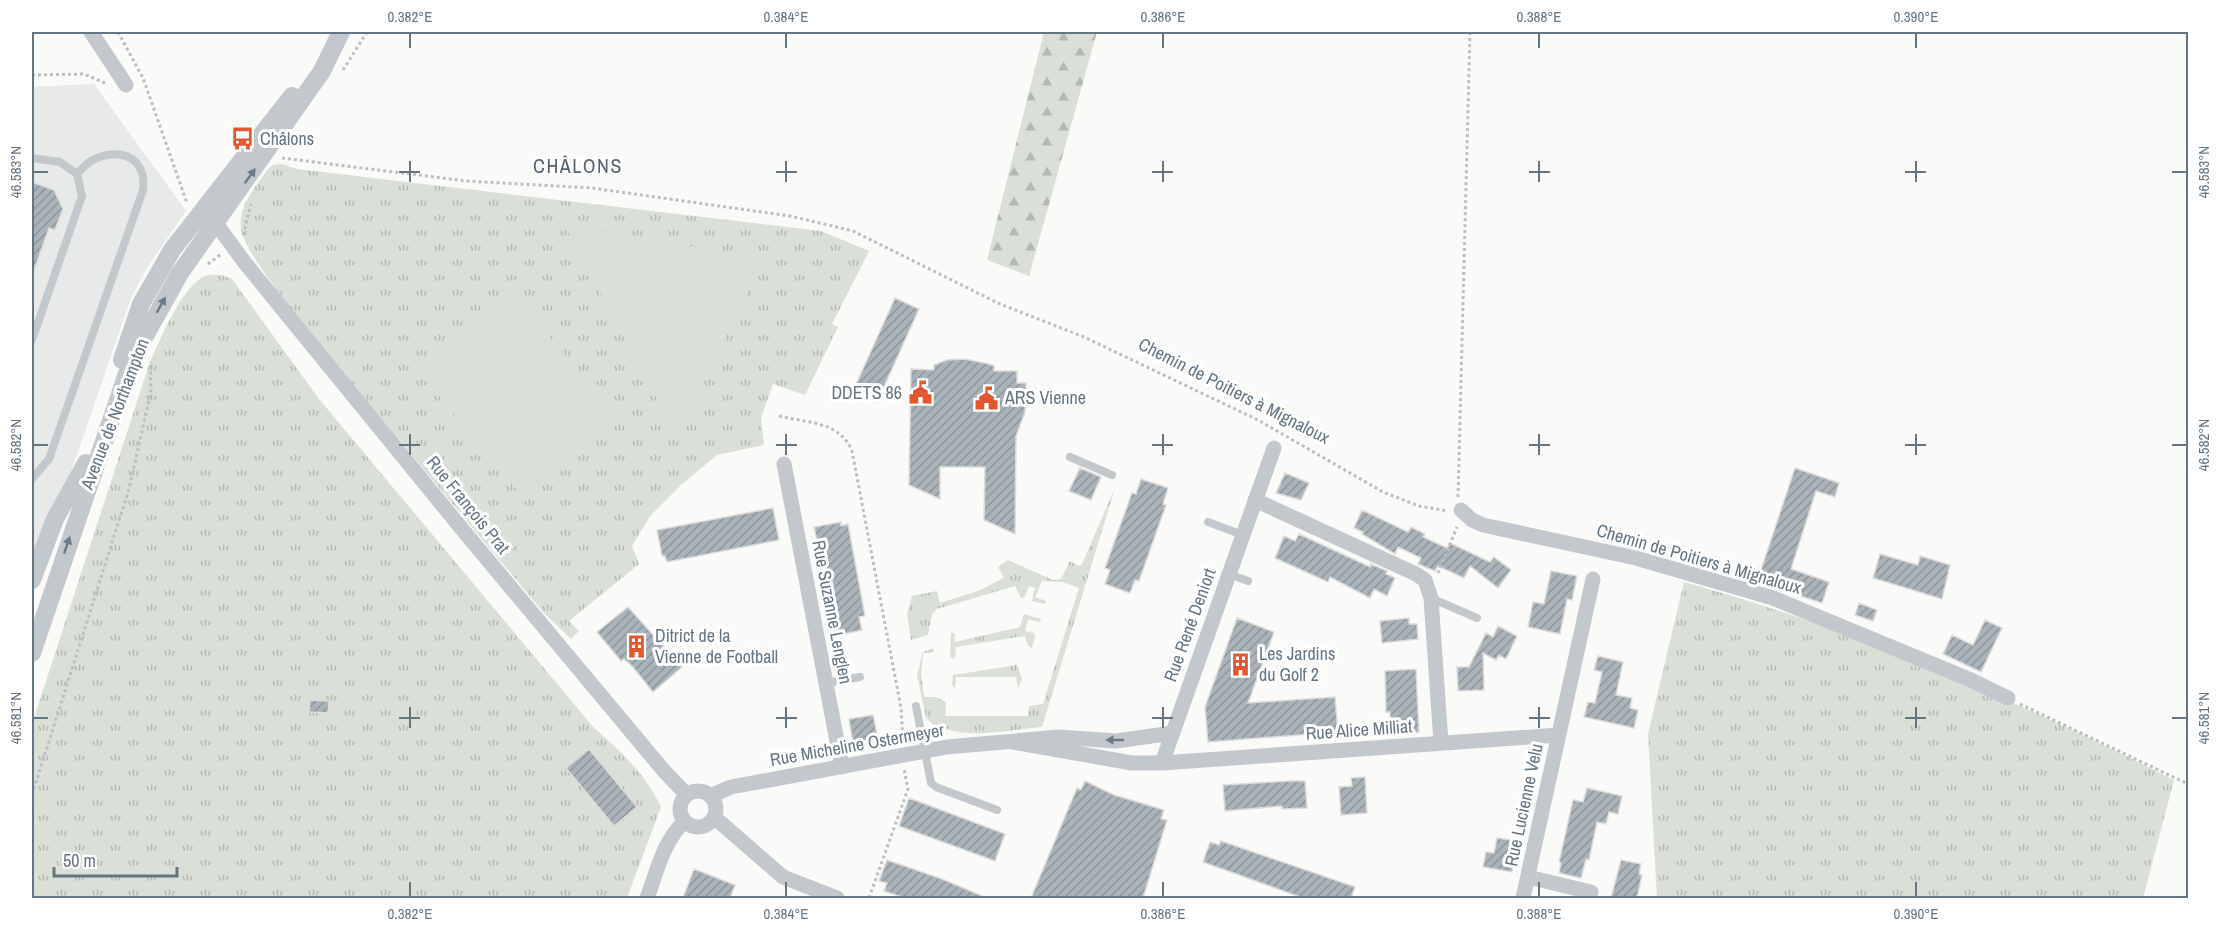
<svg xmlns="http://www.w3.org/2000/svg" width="2220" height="930" font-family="'Archivo Narrow',sans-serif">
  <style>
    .built { fill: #e8e9e9 }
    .grass { fill: url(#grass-tufts) }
    .forest { fill: url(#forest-firs) }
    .park { fill: #dadfd7 }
    .building { fill: url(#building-hatch); stroke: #dcdcda; stroke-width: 1.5 }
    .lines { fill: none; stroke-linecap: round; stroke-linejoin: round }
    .path { stroke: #bbbfc2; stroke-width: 3; stroke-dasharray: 3 3; stroke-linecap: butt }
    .service { stroke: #c3c8cc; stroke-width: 8 }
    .minor { stroke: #c3c8cc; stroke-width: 15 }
    .tertiary { stroke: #c3c8cc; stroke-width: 18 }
    .oneway { fill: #6a7a87 }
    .ticks { fill: none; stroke: #657683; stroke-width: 2 }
    .labels { text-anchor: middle; stroke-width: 6; stroke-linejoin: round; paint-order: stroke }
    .poi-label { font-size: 18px; fill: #657683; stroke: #fff; text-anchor: start }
    .street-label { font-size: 18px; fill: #657683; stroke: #fff }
    .neighbourhood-label { font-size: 20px; letter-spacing: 1.5px; fill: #57646e; stroke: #fff }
    .neatline { fill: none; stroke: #657683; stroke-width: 2 }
    .ticks-label { font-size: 15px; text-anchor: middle; fill: #657683 }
  </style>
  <defs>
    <pattern id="grass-tufts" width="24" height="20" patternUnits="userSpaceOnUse" patternTransform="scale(1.5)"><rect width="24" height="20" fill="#dadfd7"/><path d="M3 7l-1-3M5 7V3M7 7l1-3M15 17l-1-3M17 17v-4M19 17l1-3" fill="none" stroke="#b4b9b4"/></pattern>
    <pattern id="forest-firs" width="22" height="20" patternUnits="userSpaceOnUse" patternTransform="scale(1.5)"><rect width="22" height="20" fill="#dadfd7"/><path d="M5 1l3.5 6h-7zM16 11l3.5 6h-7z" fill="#b4b9b4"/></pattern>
    <pattern id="building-hatch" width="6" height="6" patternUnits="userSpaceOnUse" patternTransform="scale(1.5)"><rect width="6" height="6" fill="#aab3b9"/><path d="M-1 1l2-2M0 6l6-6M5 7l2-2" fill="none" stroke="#8e969c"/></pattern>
  </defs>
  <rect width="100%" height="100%" fill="#fafaf8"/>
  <!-- built -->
  <path class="built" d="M94 84 186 211 145 271 131 298 32 585V87Z"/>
  <!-- grass -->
  <path class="grass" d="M282 164 297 169 821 231 869 251 832 324 838 327 805 395 773 384 761 418 764 445 717 455 682 484 650 516 632 546 639 564 569 621 579 631 571 639 544 613C471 526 398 439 326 351 307 327 245 256 241 229 238 206 256 186 268 169L273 165Z
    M222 275 232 279 319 399 594 728C620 750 647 776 661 807L627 898H32V724L150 362C161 338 180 290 203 277 208 274 216 275 222 275Z
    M1115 488 1042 727C1014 729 962 741 939 725L936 727 926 718 917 675 923 652 934 648V652L923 653 921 674 924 697H936L946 702 945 716H1028L1029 706 1043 704 1079 588 1063 582 1042 581 1035 597 1046 601 1045 604 1032 601 1035 588 1029 586 1025 597 1021 598 1015 586 937 609 932 614 928 635 911 640 907 614 912 596 937 591 940 603 978 591 1004 578 998 567 1008 560 1053 580 1061 579 1070 561 1079 566 1082 564Z
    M1684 582C1854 629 2017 700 2174 780L2143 898H1657L1648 734Z
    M1024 614 1041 619 1040 622 1028 619 1025 631 1034 633 1035 637 1032 648 1028 646 1025 636 956 647 955 659 950 657 951 633H954L955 642 1020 627Z
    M1017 665 1022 679 1018 689 1016 677H956L955 688 952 685 953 675Z"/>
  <!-- forest -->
  <path class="forest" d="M1044 32H1097L1029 276 987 260Z"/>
  <!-- park -->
  <path class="park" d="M565 224 764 259 677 437 564 224Z
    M514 294 620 422 525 500 420 373Z"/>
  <!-- building -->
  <path class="building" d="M32 182 54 190 63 209 55 230 49 228 33 273Z
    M895 298 919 309 877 402 853 391Z
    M965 359 989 364 994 366V371H1017V383H1026L1025 412 1016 436 1015 534 984 520 985 467H940V499L909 485 911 369 934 370V365L947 360Z
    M1080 468 1101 477 1091 500 1069 491Z
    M1795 468 1839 483 1835 497 1816 491 1791 569 1829 582 1822 603 1757 582Z
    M1285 473 1309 483 1301 500 1276 493Z
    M1141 479 1168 488 1163 504 1166 505 1139 581 1135 580 1130 593 1105 584 1110 570 1105 568 1132 493 1136 494Z
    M773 508 779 540 667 562 665 556H662L657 530Z
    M1362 510 1408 532 1411 527 1425 534 1423 537 1447 548 1450 543 1490 562 1494 557 1511 570 1498 588 1470 566 1464 578 1438 566 1435 571 1418 564 1421 558 1398 547 1395 554 1362 534 1363 532 1354 528Z
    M841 522V526L848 524 865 616 859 617 862 630 835 636 832 608 814 527Z
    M1299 534 1370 567 1371 564 1387 571 1386 574 1395 578 1387 596 1374 589 1370 598 1330 577 1328 582 1275 558 1284 536 1295 541Z
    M1880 554 1918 565 1920 556 1950 565 1942 599 1873 578Z
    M1551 571 1577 576 1572 600 1567 599 1560 634 1528 627 1533 602 1544 604Z
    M1859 603 1877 610 1873 621 1855 615Z
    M628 607 682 667 653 692 632 666 624 659 621 661 597 632Z
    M1237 618 1274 632 1248 703 1335 697 1338 732 1208 742 1205 707Z
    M1409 618V624H1417L1418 639 1382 643 1380 621Z
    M1985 620 2002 628 1981 672 1943 654 1952 635 1973 645Z
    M1498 626 1517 636 1506 659 1499 655 1496 660 1483 653 1484 690 1458 691 1457 667H1469L1486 633 1493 637Z
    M1598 656 1623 662 1616 695 1632 698 1630 708 1638 710 1634 728 1584 717 1588 702 1595 703 1602 672 1594 670Z
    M1416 669 1419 732 1391 734 1390 712H1386L1385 671Z
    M310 700 329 701 328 713 309 712Z
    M873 715 878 739 853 743 849 719Z
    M589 749 637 807 614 826 566 768Z
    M1365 777 1367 813 1341 815 1339 787 1352 786 1351 778Z
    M1085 781 1114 795 1164 810 1161 819 1167 820 1143 898H1031L1077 788 1081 790Z
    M1290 781H1305L1307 808 1282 809V806L1225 811 1223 785Z
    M1587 788 1622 796 1618 814 1609 812 1606 824 1597 822 1589 860 1586 859 1581 878 1559 873 1561 863 1559 862 1573 800 1583 802Z
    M909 798 1005 834 995 861 899 826Z
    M1497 838 1517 841 1512 872 1483 867 1486 852 1494 853Z
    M1221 841 1355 887 1351 898H1303L1203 862 1210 842 1219 845Z
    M887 860 942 879 987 898H905L884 891 887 883 879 881Z
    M1621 860 1641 864 1639 874 1642 875 1637 898H1611Z
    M694 869 735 885 730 898H683Z"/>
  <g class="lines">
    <!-- path -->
    <path class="path" d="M118 32 143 78 187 203
      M343 70 367 32
      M32 75 84 74 105 83
      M282 158 466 181 592 188 790 216 853 231 1000 304 1084 337 1258 420 1383 492 1419 506 1448 511
      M243 235 251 204
      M208 264 220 255
      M779 416C807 423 840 421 852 451L901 708 903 739
      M1458 497 1470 32
      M1438 573 1457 527
      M2020 704 2188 784
      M32 795 129 489 151 391 150 362
      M869 898 908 789 904 769"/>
    <!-- service -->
    <path class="service" d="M32 158 60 162 77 174 82 196 32 340
      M1070 457 1112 475
      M32 479 49 459 143 190C147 156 118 146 91 161 86 164 81 170 77 174
      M1208 522 1243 535
      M1229 574 1248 581
      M1431 598 1477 618
      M826 683 860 677
      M916 706 931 783 936 787 997 810"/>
    <!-- minor -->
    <path class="minor" d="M91 32 126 85
      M209 214 245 263 462 529 664 771 687 795
      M784 464 842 767
      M1255 500 1416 574 1425 580 1431 598 1441 743
      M1461 510 1472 520 1483 525 1636 558 1773 598 1971 680 2008 698
      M1013 742 1132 763H1162L1559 735
      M1162 763 1274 448
      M680 809a18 18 0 1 1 36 0a18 18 0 1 1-36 0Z
      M710 796 731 787 947 747 1059 737 1116 741 1173 733
      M714 817 783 877 837 898
      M1528 877 1591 892
      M647 898C657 872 663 841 685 821
      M1523 898 1593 579"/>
    <!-- tertiary -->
    <path class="tertiary" d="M122 360 141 304 172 250 292 96
      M32 580 55 519 86 463
      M32 653 132 359 180 273 322 71 341 32"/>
  </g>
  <!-- one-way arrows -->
  <defs><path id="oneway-solid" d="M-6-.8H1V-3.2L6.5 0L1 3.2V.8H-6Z" transform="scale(1.5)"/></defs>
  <g class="oneway">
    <use href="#oneway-solid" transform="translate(250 176) rotate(-54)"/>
    <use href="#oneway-solid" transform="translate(161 305) rotate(-61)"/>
    <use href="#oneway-solid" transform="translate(67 545) rotate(-71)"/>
    <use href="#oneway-solid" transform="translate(1115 740) rotate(-180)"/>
  </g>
  <!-- ticks -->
  <path class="ticks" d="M410 33V48M786 33V48M1163 33V48M1539 33V48M1916 33V48M410 161V182M786 161V182M1163 161V182M1539 161V182M1916 161V182M33 172H48M399 172H420M776 172H797M1152 172H1173M1529 172H1550M1905 172H1926M2172 172H2187M410 434V455M786 434V455M1163 434V455M1539 434V455M1916 434V455M33 445H48M399 445H420M776 445H797M1152 445H1173M1529 445H1550M1905 445H1926M2172 445H2187M410 707V728M786 707V728M1163 707V728M1539 707V728M1916 707V728M33 718H48M399 718H420M776 718H797M1152 718H1173M1529 718H1550M1905 718H1926M2172 718H2187M410 882V897M786 882V897M1163 882V897M1539 882V897M1916 882V897"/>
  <!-- icons -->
  <defs>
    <symbol id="bus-bare" viewBox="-9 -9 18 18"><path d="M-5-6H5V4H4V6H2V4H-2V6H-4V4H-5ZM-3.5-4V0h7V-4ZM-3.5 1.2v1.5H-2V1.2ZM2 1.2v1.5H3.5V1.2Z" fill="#e4572e" stroke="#fff" stroke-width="2.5" paint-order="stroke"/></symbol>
    <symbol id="civic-bare" viewBox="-9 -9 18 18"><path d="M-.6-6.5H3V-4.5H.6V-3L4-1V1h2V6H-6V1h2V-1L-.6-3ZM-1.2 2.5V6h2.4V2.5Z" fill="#e4572e" stroke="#fff" stroke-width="2.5" paint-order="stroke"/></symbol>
    <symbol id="building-bare" viewBox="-9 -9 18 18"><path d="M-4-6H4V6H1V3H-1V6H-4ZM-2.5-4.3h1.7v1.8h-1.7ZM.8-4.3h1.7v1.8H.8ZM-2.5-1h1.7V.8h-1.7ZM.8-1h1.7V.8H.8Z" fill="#e4572e" stroke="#fff" stroke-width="2.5" paint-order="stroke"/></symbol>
  </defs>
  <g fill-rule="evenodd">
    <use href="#bus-bare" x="226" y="122" width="33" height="33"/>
    <use href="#civic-bare" x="904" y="376" width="33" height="33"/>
    <use href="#civic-bare" x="970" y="382" width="33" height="33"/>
    <use href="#building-bare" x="620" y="630" width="33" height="33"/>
    <use href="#building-bare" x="1224" y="648" width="33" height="33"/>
  </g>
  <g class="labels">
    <!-- poi labels -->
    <g class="poi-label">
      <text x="260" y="145">Châlons</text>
      <text x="902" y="399" text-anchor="end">DDETS 86</text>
      <text x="1005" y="404">ARS Vienne</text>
      <text x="655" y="642">Ditrict de la<tspan x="655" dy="21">Vienne de Football</tspan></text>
      <text x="1259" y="660">Les Jardins<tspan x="1259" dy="21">du Golf 2</tspan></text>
    </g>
    <!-- street labels -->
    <g class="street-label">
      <text transform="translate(1234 391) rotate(27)" y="6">Chemin de Poitiers à Mignaloux</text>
      <text transform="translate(115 414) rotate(-69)" y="6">Avenue de Northampton</text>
      <text transform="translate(468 505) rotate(51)" y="6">Rue François Prat</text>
      <text transform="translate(1699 559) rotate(16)" y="6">Chemin de Poitiers à Mignaloux</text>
      <text transform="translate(832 612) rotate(79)" y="6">Rue Suzanne Lenglen</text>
      <text transform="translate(1190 625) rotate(-70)" y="6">Rue René Deniort</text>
      <text transform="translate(1359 730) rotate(-4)" y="6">Rue Alice Milliat</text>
      <text transform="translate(857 745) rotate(-10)" y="6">Rue Micheline Ostermeyer</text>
      <text transform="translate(1524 805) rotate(-78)" y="6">Rue Lucienne Velu</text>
    </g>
    <!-- neighbourhood labels -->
    <g class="neighbourhood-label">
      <text x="578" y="173">CHÂLONS</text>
    </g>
  </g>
  <!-- border -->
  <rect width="2220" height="930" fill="none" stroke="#ffffff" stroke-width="66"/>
  <!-- scale -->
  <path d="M54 867v9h123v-9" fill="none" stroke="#657683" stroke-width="3"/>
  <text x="63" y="867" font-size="18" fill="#657683" stroke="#ffffff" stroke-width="4.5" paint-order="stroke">50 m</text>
  <rect x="33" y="33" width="2154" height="864" class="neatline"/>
  <g class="ticks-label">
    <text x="410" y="22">0.382°E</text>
    <text x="786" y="22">0.384°E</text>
    <text x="1163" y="22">0.386°E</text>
    <text x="1539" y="22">0.388°E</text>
    <text x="1916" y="22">0.390°E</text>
    <text transform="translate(16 172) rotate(-90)" y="5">46.583°N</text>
    <text transform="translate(2204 172) rotate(-90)" y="5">46.583°N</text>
    <text transform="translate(16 445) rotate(-90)" y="5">46.582°N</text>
    <text transform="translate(2204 445) rotate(-90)" y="5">46.582°N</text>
    <text transform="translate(16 718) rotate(-90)" y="5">46.581°N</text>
    <text transform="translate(2204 718) rotate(-90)" y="5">46.581°N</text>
    <text x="410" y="919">0.382°E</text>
    <text x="786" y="919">0.384°E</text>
    <text x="1163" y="919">0.386°E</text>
    <text x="1539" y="919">0.388°E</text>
    <text x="1916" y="919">0.390°E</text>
  </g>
</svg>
